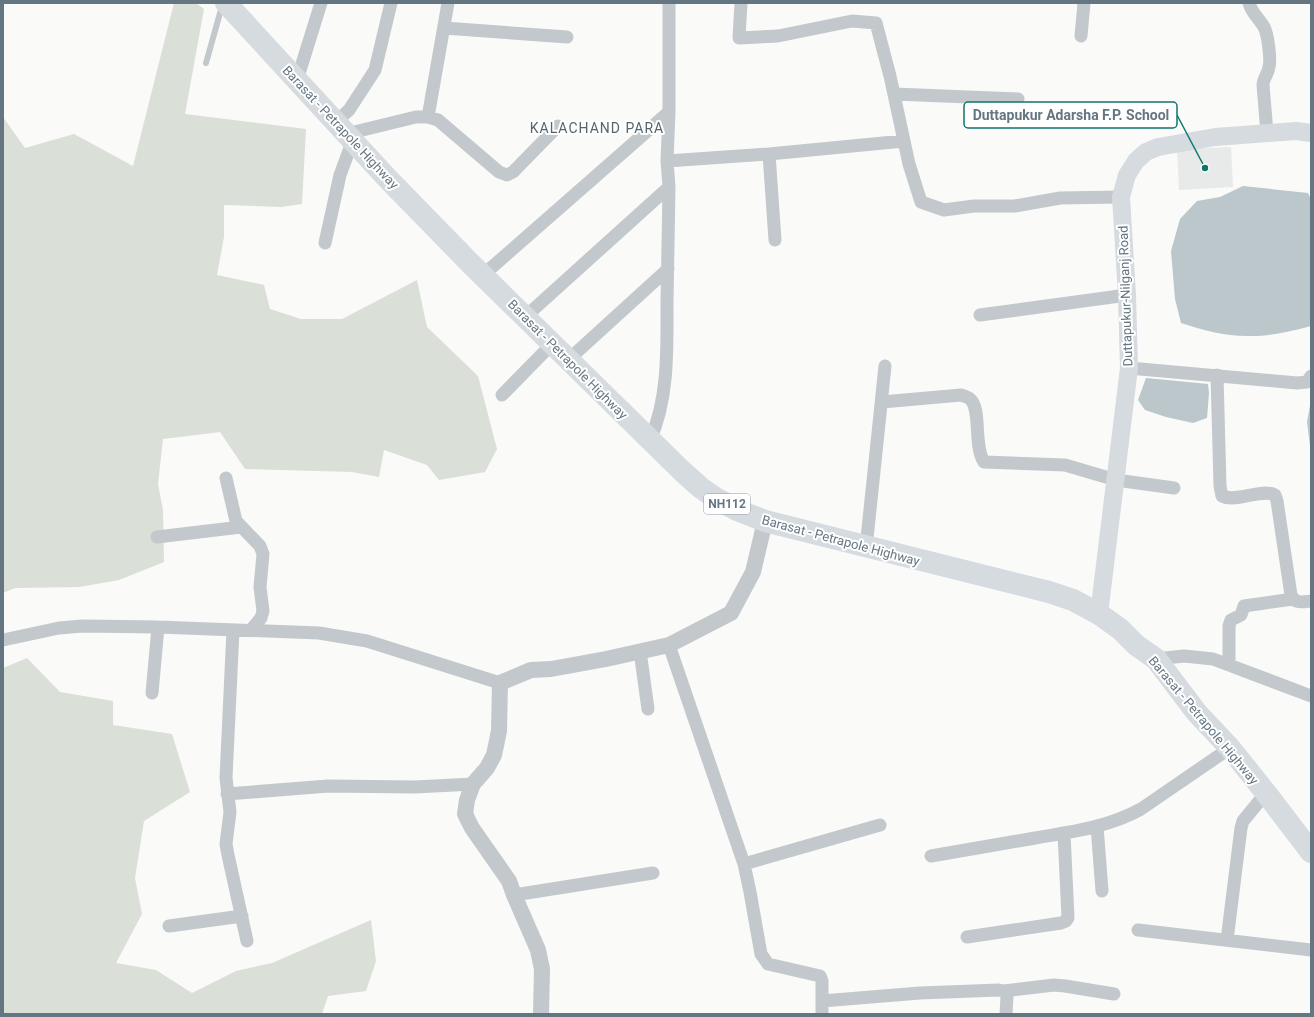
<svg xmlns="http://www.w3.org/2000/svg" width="1314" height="1017" font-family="Roboto,sans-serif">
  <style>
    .built { fill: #e8e9e9 }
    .green { fill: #dadfd7 }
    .water { fill: #bbc7cb }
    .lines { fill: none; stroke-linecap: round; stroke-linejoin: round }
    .service { stroke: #c3c8cc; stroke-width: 6 }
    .minor { stroke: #c3c8cc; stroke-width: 13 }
    .tertiary { stroke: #c3c8cc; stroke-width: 16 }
    .secondary { stroke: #d6dbdf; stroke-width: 18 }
    .trunk { stroke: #d6dbdf; stroke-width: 22 }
    .labels { text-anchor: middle; stroke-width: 4; stroke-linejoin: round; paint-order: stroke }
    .shield { fill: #fff; stroke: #939fa8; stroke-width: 1 }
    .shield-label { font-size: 12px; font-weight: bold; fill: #657683 }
    .street-label { font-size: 13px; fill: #657683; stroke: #fff }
    .neighbourhood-label { font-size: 14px; letter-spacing: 1px; fill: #57646e; stroke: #fff }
    .leader { fill: none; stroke: #0f766e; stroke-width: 1.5 }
    .callout-dot { fill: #0f766e; stroke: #fff; stroke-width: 1.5 }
    .callout { fill: #fff; stroke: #0f766e; stroke-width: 1.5 }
    .callout-label { font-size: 14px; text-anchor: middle; font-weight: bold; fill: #657683 }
  </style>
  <rect width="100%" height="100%" fill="#fafaf8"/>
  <!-- built -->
  <path class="built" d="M1231 147 1233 187 1179 190 1177 149Z"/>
  <!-- green -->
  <path class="green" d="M174 3H196L204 9 185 114 306 129 302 204 281 207 224 205V237L217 275 264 285 270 309 301 319H342L417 280 427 327 478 376 497 449 485 472 439 480 427 465 384 450 379 477 352 472 245 469 220 432 163 439 158 484 163 510 164 562 119 580 79 587 15 588 3 593V117L25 148 74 134 133 166Z
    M27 658 60 692 113 701V725L172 734 190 792 144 821 135 878 142 914 116 963 156 970 192 993 236 971 272 963 371 920 376 961 366 991 328 996 322 1014H3V668Z"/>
  <!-- water -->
  <path class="water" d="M1243 186 1308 193 1311 199V326C1293 331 1266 337 1247 336 1225 336 1202 330 1181 323L1175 299 1171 251 1180 219 1197 201 1220 197Z
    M1146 378 1208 384 1209 393 1207 418 1193 423 1166 417 1145 410 1138 400Z
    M1311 400V447L1310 446 1307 422Z"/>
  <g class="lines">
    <!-- service -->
    <path class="service" d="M206 63 222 6"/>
    <!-- minor -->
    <path class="minor" d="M741 3 739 38 778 36 852 21 876 23 890 76 909 164 921 202 944 210 974 206H1015L1060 198 1121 197
      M1249 3C1252 14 1259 18 1264 27 1268 34 1271 60 1269 67 1268 74 1263 79 1263 85L1267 133
      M444 28 567 37
      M1081 36 1084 3
      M297 80 321 3
      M894 94 1018 99
      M428 117 448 3
      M336 122 349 110 375 70 391 3
      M346 134 416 117H428L438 120 499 172 507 175 513 172 558 126
      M769 154 775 240
      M667 161 769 154 904 141
      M325 243 340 175 353 140
      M483 275 669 112
      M980 315 1127 295
      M525 317 669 187
      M568 360 668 269
      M1129 368 1297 383 1307 382 1311 376
      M1217 375 1220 486 1222 496C1237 503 1261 488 1275 495L1277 501 1291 595C1295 604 1302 602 1311 601
      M502 395 552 344
      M882 402 961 395C964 396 968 397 970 399 982 409 973 446 984 462L1065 465 1116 480 1174 488
      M650 440C669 398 667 348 667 302 668 264 668 225 669 187L667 161 669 112V3
      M226 478 236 521 260 546 263 554 260 587 263 611 261 618 251 630
      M157 537 241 527
      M866 548 885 366
      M233 630 226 778 230 812 226 844 228 855 247 941
      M3 640 59 628 82 626 158 627 319 633 367 641 500 683
      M669 645 744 864 750 892 761 954 768 964 820 976 822 981V1014
      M640 651 648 709
      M1156 659 1184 656 1213 659 1311 696
      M1229 665V626L1231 620 1241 615 1244 606 1293 599
      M152 693 158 627
      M227 794 328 786 415 787 473 784
      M1097 826 1102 891
      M931 856C966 850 1000 844 1035 838 1071 832 1109 827 1141 809L1230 748
      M744 864 880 825
      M514 895 653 873
      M169 926 242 916
      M1138 930 1311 950
      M967 937 1061 923 1066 921 1068 918 1064 833
      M1227 940 1241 828 1243 821 1266 793
      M1004 991 1054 985 1065 986 1114 994
      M822 1001 920 993 999 990 1004 991 1007 996 1006 1014"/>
    <!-- tertiary -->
    <path class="tertiary" d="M541 1014 542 969 538 950 514 895 509 881 472 828 465 814 467 800 473 784 487 768 494 755 499 731 500 683 531 670 551 669 606 659 669 645 731 613 753 572 765 521"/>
    <!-- secondary -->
    <path class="secondary" d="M1099 614 1129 368 1127 295 1121 197 1127 175 1136 161 1146 152 1158 147 1215 137 1296 131 1311 133"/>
    <!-- trunk -->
    <path class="trunk" d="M226 3 388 179 471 264 682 471 701 488 717 499 737 510 765 521 1049 592 1073 600 1099 614 1120 629 1136 645 1156 659 1197 713 1230 748 1266 793 1311 852"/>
  </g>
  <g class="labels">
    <!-- shield labels -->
    <rect class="shield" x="704" y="494" width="46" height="20" rx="3"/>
    <g class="shield-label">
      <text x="727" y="508">NH112</text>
    </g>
    <!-- street labels -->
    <g class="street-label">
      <text transform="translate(341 127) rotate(47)" y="5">Barasat - Petrapole Highway</text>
      <text transform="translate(1125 296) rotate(-92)" y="5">Duttapukur-Nilganj Road</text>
      <text transform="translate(568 359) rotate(45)" y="5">Barasat - Petrapole Highway</text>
      <text transform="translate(841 540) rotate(15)" y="5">Barasat - Petrapole Highway</text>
      <text transform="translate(1204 720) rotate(50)" y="5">Barasat - Petrapole Highway</text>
    </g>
    <!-- neighbourhood labels -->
    <g class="neighbourhood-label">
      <text x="597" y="133">KALACHAND PARA</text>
    </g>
  </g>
  <!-- callouts -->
  <path class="leader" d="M1205 168L1177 115"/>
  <circle class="callout-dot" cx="1205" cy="168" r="4"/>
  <rect class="callout" x="964" y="102" width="213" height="26" rx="4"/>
  <g class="callout-label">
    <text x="1071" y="120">Duttapukur Adarsha F.P. School</text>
  </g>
  <!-- border -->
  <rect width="1314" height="1017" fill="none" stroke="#657683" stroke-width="8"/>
</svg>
